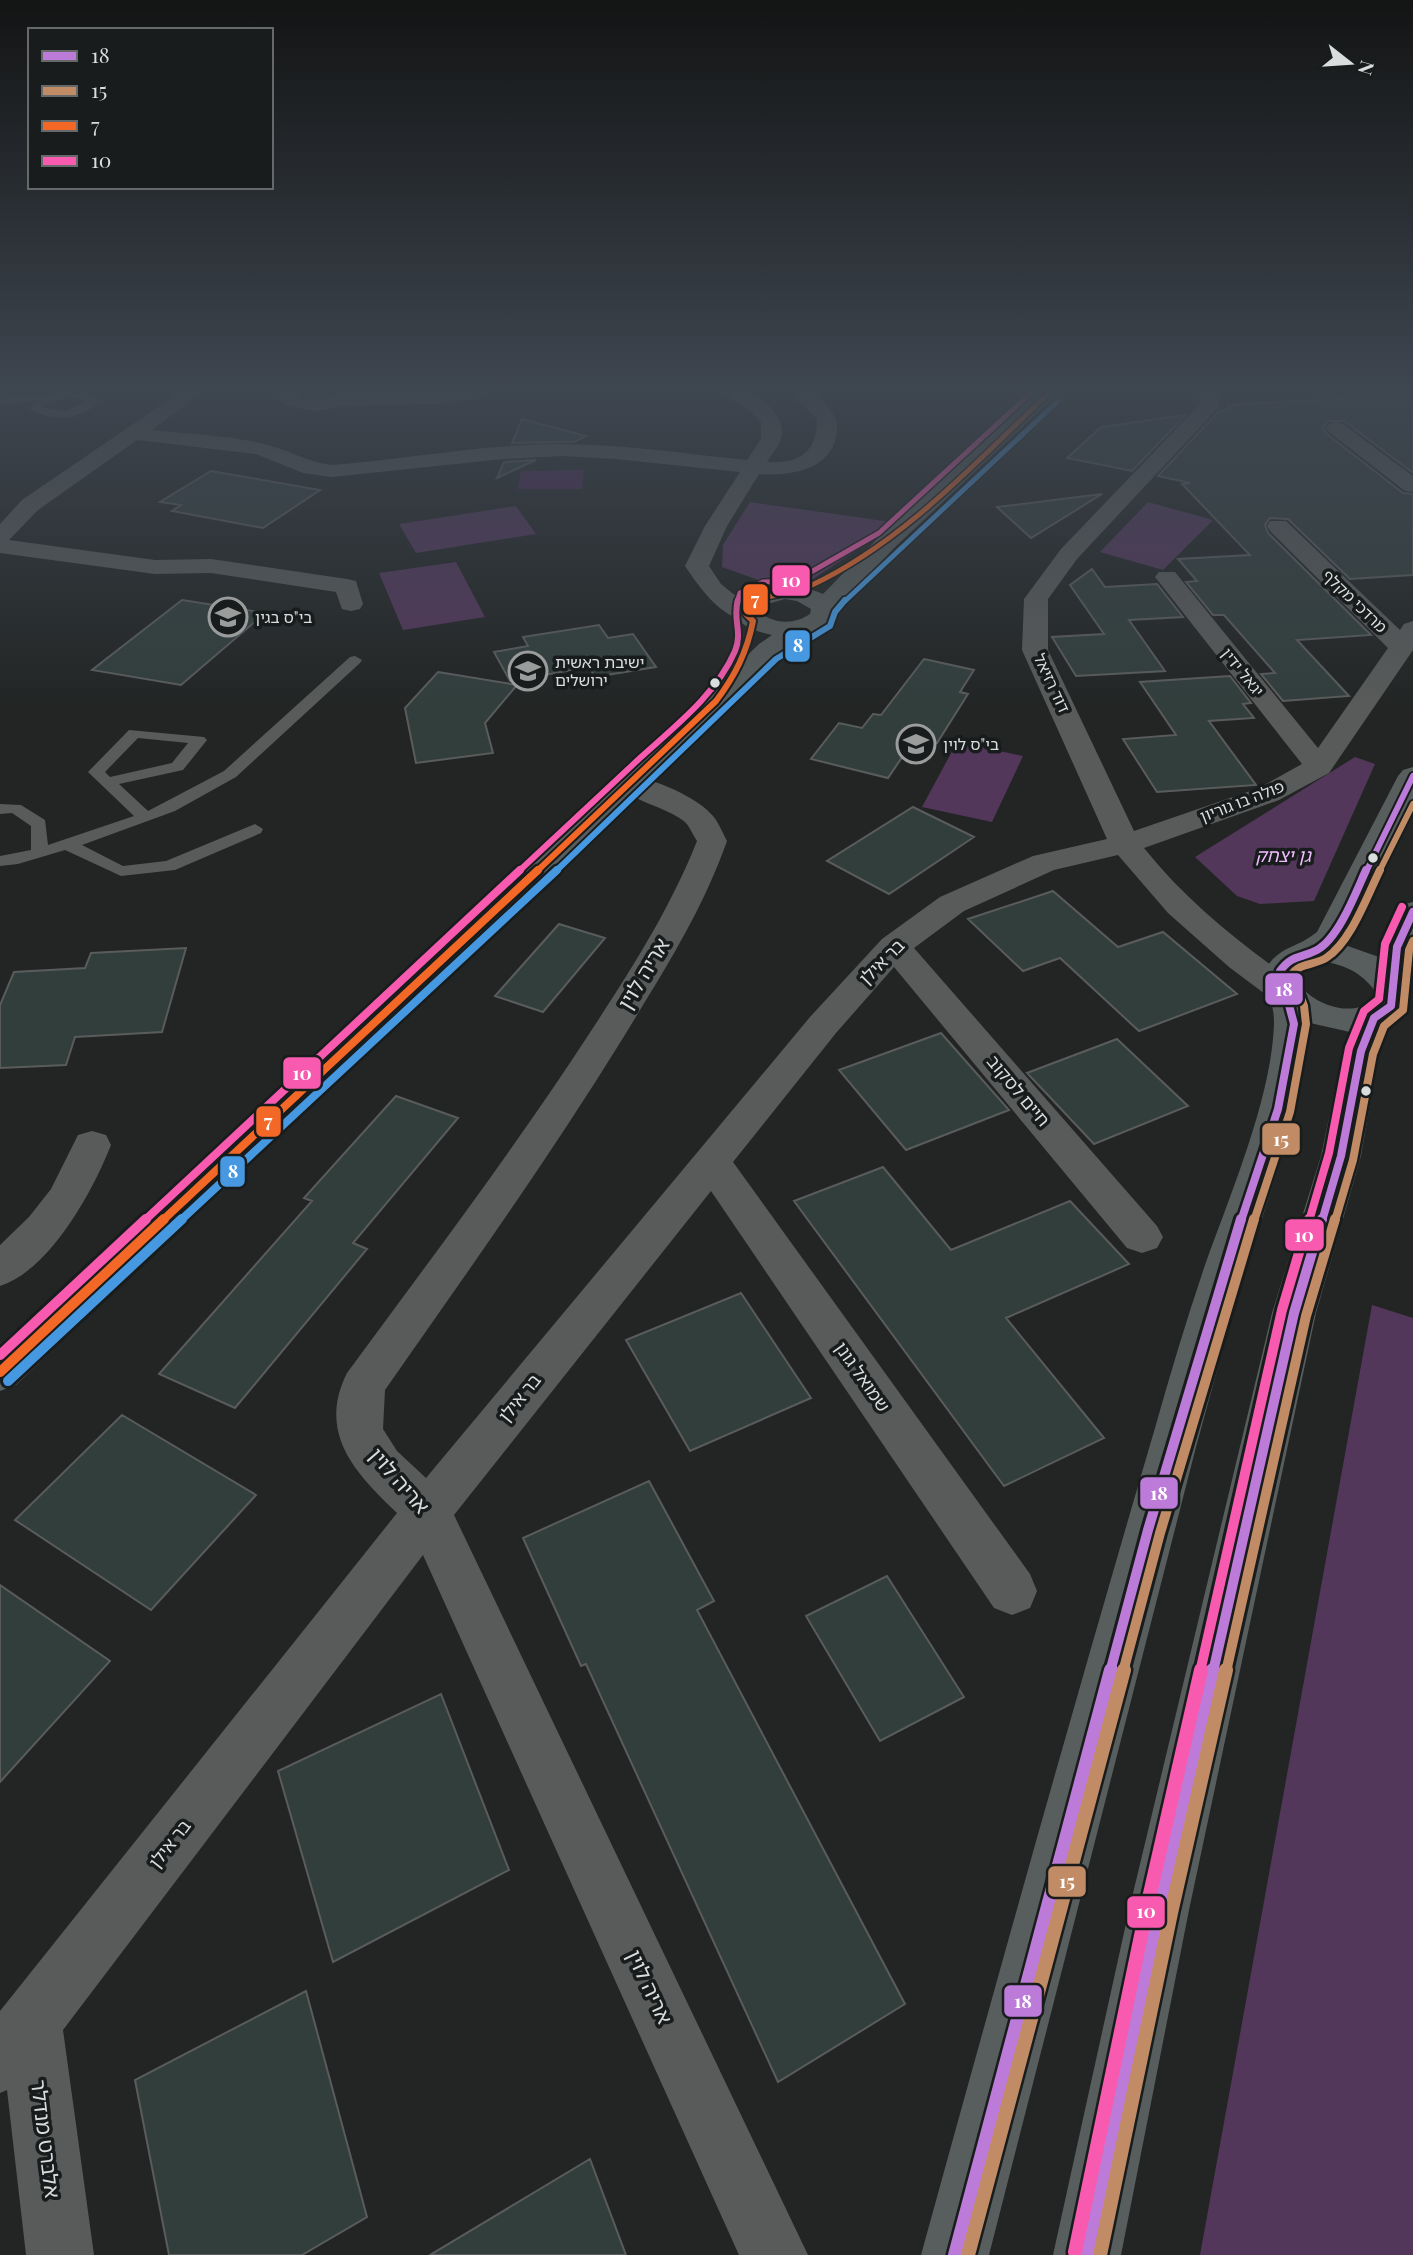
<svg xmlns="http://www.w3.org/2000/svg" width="1413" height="2255" font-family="'Playfair Display','Noto Sans Hebrew',serif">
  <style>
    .green { fill: #53375b }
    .water { fill: #4d2557 }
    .building { fill: #323e3c; stroke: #5a5c5c; stroke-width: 2 }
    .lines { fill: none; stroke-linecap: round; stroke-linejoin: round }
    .lane { fill: #595b5a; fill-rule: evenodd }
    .street { fill: #595b5a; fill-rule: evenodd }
    .secondary { fill: #585e5d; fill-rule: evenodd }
    .bus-1-far3-casing { stroke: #181c1c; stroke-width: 10 }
    .bus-1-far2-casing { stroke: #181c1c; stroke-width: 13 }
    .bus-1-far1-casing { stroke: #181c1c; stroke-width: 16 }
    .bus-1-casing { stroke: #181c1c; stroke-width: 19 }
    .bus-2-far3-casing { stroke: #181c1c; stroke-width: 10 }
    .bus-2-far2-casing { stroke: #181c1c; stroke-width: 13 }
    .bus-2-far1-casing { stroke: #181c1c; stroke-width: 16 }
    .bus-2-casing { stroke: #181c1c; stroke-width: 19 }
    .bus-3-far3-casing { stroke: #181c1c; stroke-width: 8 }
    .bus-3-far2-casing { stroke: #181c1c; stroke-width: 10 }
    .bus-3-far1-casing { stroke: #181c1c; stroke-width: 13 }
    .bus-3-casing { stroke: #181c1c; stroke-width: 16 }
    .bus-4-far4-casing { stroke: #181c1c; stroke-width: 8 }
    .bus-4-far3-casing { stroke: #181c1c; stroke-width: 10 }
    .bus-4-far2-casing { stroke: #181c1c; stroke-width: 13 }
    .bus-4-far1-casing { stroke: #181c1c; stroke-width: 16 }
    .bus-4-casing { stroke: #181c1c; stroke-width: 19 }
    .bus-5-far3-casing { stroke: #181c1c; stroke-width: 8 }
    .bus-5-far2-casing { stroke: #181c1c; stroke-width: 10 }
    .bus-5-far1-casing { stroke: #181c1c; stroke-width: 13 }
    .bus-5-casing { stroke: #181c1c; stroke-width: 16 }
    .bus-1-far3 { stroke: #bd7bd9; stroke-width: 6 }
    .bus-1-far2 { stroke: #bd7bd9; stroke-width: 8 }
    .bus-1-far1 { stroke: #bd7bd9; stroke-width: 10 }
    .bus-1 { stroke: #bd7bd9; stroke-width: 14 }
    .bus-2-far3 { stroke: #c18c65; stroke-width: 6 }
    .bus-2-far2 { stroke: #c18c65; stroke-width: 8 }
    .bus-2-far1 { stroke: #c18c65; stroke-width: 10 }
    .bus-2 { stroke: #c18c65; stroke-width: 14 }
    .bus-3-far3 { stroke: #f36827; stroke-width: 5 }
    .bus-3-far2 { stroke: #f36827; stroke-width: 6 }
    .bus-3-far1 { stroke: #f36827; stroke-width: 8 }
    .bus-3 { stroke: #f36827; stroke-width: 10 }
    .bus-4-far4 { stroke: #f75aaf; stroke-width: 5 }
    .bus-4-far3 { stroke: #f75aaf; stroke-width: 6 }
    .bus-4-far2 { stroke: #f75aaf; stroke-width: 8 }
    .bus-4-far1 { stroke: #f75aaf; stroke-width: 10 }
    .bus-4 { stroke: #f75aaf; stroke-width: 14 }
    .bus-5-far3 { stroke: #4699e1; stroke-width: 5 }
    .bus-5-far2 { stroke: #4699e1; stroke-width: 6 }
    .bus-5-far1 { stroke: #4699e1; stroke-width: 8 }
    .bus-5 { stroke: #4699e1; stroke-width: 10 }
    .bus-dot { fill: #dadddd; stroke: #181c1c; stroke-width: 2.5 }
    .labels { text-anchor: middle; stroke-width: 7; stroke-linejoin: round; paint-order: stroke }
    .far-street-label { font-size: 16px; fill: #dadddd; stroke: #181c1c }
    .far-poi-label { font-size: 16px; fill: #dadddd; stroke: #181c1c; text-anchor: start }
    .park-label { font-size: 18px; font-style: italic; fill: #f0bbfe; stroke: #181c1c }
    .street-label { font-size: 18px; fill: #dadddd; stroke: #181c1c }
    .near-street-label { font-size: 21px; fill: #dadddd; stroke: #181c1c }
    .line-badge { stroke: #181c1c; stroke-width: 2.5 }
    .badge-label { font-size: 19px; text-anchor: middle; font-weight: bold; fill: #fff }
  </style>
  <rect width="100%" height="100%" fill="#222524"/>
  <!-- green -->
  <path class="green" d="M750 502 898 523 813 579 767 583 722 567 723 545Z
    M1148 502 1213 520 1163 570 1100 552Z
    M516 506 536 534 416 553 399 524Z
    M456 562 485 617 403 630 379 573Z
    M957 742 1023 756 992 822 922 807Z
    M1355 757 1375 764 1314 901 1260 904 1237 896 1195 857Z
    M1372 1305 1413 1318V2255H1200Z"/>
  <!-- water -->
  <path class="water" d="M584 470 582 489H518L521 471Z"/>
  <!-- building -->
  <path class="building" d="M1413 395V473L1344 421H1328L1323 428 1327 434 1403 493 1413 494V575L1350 579 1288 519 1270 518 1265 525 1268 533 1371 635 1297 640 1349 696 1283 701 1261 674 1275 673 1224 615H1213L1186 582 1197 581 1178 559 1250 555 1182 484 1190 483 1158 476 1219 411 1228 410V405Z
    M1186 415 1132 471 1067 458 1101 427Z
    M522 419 586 436 574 442 512 443Z
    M536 460 497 478 504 462Z
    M211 471 320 490 263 528 172 511 181 505 160 502Z
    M1102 494 1031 538 997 507Z
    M1092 569 1105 587 1157 584 1183 617 1129 620 1165 671 1076 676 1052 637 1104 634 1070 585Z
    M182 600 265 613 181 685 92 670Z
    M599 625 608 638 633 634 656 667 595 677 589 667 510 681 494 652 528 646 523 637Z
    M924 659 974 670 960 692 968 694 937 743 915 738 888 778 811 759 839 723 862 728 873 714 881 715Z
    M438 672 517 685 485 723 493 753 416 763 405 708Z
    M1230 676 1251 703 1243 704 1254 718 1209 721 1256 785 1157 792 1123 739 1176 735 1140 682Z
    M913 807 974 837 889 894 827 861Z
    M1053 891 1118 947 1163 932 1237 994 1139 1031 1060 958 1023 971 968 919Z
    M559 924 605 938 543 1012 495 996Z
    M186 948 162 1032 75 1037 66 1065 0 1068V1005L14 972 85 968 91 953Z
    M941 1033 1009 1110 906 1150 839 1070Z
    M1117 1039 1188 1106 1094 1144 1027 1073Z
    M396 1096 458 1118 353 1243 367 1249 235 1408 159 1374 312 1201 304 1198Z
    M883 1167 951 1250 1070 1201 1129 1264 1006 1318 1104 1438 1004 1486 794 1201Z
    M741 1293 811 1398 690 1451 626 1340Z
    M122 1415 256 1495 151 1610 15 1520Z
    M649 1481 714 1601 697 1610 905 2004 778 2082 586 1664 581 1666 523 1538Z
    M887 1576 964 1697 880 1741 806 1616Z
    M0 1585 110 1661 0 1782Z
    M441 1694 509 1870 333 1962 278 1771Z
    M306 1991 367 2217 302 2255H169L135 2080Z
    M590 2159 626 2255H430Z"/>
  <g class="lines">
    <!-- lane -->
    <path class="lane" d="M63 392 87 393 99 401C83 420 53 422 31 410L30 408 36 401 0 405V399C21 396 43 397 63 392ZM69 397 88 401 66 411 41 407 45 403Z
      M355 656 362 660 360 663 236 777 175 811 82 845 123 866 166 861 255 824 263 829 261 833 175 870 121 876 65 850 18 864 0 866V856L31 850V826L12 813 0 814V804L21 805 45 820 48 845 134 816 88 772 129 730 204 737 207 740 183 770 119 784 148 811 224 771 350 657ZM138 738 188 743 172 763 110 777 105 772Z"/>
    <!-- street -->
    <path class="street" d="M180 392H202L152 430C187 434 225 435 260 443 285 448 306 462 332 465 408 459 484 444 561 444 623 444 685 454 747 460L761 439V422L747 408 720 392C728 392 739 391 748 393 765 398 787 419 781 438 779 446 771 455 767 462 800 464 817 452 817 419L790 392C796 392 806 391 812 392 819 394 824 402 828 407 836 417 839 424 836 437 829 471 788 476 759 474L727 526 709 566 721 584 758 614 755 619C726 626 699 587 685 566L705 526 740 472 616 459 561 456 503 459 332 477 303 473 256 454 137 440 38 510 9 540 155 560 211 559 347 579 356 581 363 604 360 609 351 611 342 609 336 592 211 573 155 574 0 553V524L22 500Z
      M281 392H300V398C314 400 327 401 339 392H489L480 398 434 404 344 406 315 411 286 406 278 396Z
      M1199 392H1218L1220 405 1217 409 1077 559 1048 599V650L1134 831 1259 788 1302 764 1159 582 1155 577 1159 572H1175L1318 748 1388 648 1270 531 1267 526 1270 521H1286L1400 630 1404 624 1413 621V650L1329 773 1279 800 1144 848C1187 902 1241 944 1297 984L1302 992 1297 1000 1285 1003 1273 1000 1229 967 1168 913 1118 855 1054 870 964 911 914 948 1157 1226 1163 1237 1157 1248 1142 1253 1127 1248 894 967 836 1033 733 1162 1030 1574 1037 1591 1030 1608 1012 1615 994 1608 711 1191 454 1515 808 2255H739L423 1555 63 2030 94 2255H26L7 2090 0 2093V2011L397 1513C355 1473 317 1433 347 1373 430 1260 515 1148 591 1031 631 970 670 909 697 841 693 835 690 827 685 822 667 807 628 800 616 784L621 778C642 772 695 796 710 813 718 820 722 832 727 841 702 912 662 974 623 1038 549 1158 466 1274 385 1390L383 1429 397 1451 426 1478 810 1017 882 939 940 897 1033 856 1107 839 1022 650 1024 599 1061 549 1200 404Z
      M1336 422 1343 424 1413 476V492L1405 491 1329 432 1326 428 1329 424Z
      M92 1131 106 1135 111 1145C93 1191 50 1270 0 1286V1245L29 1217 51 1189 78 1135Z"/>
    <!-- secondary -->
    <path class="secondary" d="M1038 392H1059L894 548 836 609 831 622 777 654 641 790 16 1385 0 1391V1344L621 778 759 644 772 635C756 631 743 628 734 614L739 597C767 585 794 581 823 594L878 538ZM785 599 797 601 811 609 810 614C794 625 774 624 759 612L760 606Z
      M1413 767V806L1356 925 1342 944 1379 957C1381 939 1391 920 1401 905L1413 902V957L1409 1006 1403 1014 1390 1023 1379 1051 1361 1156 1316 1313 1189 1910 1121 2255H1053L1129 1910 1272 1313 1321 1156 1343 1051 1350 1032 1310 1023 1307 1051 1295 1114 1236 1301 1196 1447 989 2255H921C997 1979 1074 1703 1155 1428 1170 1375 1186 1321 1204 1268 1229 1197 1272 1098 1274 1023 1274 1000 1265 993 1262 973 1282 943 1293 951 1317 932L1398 776 1403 770ZM1310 962C1336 960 1360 970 1375 991L1374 1001C1349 1017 1317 1006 1298 984L1297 973Z"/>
    <defs>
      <path id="bus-1-far3" d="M1366 872 1413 776"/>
      <path id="bus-1-far2" d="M1241 1221 1278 1109 1294 1024 1280 971C1293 954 1300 959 1317 950 1339 938 1356 892 1366 870
        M1322 1221 1341 1156 1361 1051 1374 1018 1391 1006 1397 947 1413 912"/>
      <path id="bus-1-far1" d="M1110 1672 1148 1530 1241 1219
        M1213 1672 1294 1313 1322 1219"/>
      <path id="bus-1" d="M955 2255 1111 1670
        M1087 2255 1159 1910 1213 1670"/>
      <path id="bus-2-far3" d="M1379 872 1413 804"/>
      <path id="bus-2-far2" d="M1254 1221 1290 1112 1306 1024 1304 1006 1292 974C1299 963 1315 965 1326 958 1351 942 1367 896 1380 870
        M1335 1221 1353 1160 1373 1054 1384 1026 1403 1010 1409 950 1413 941"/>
      <path id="bus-2-far1" d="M1123 1672 1160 1533 1254 1219
        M1226 1672 1306 1316 1335 1219"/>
      <path id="bus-2" d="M968 2255 1124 1670
        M1100 2255 1171 1913 1226 1670"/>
      <path id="bus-3-far3" d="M749 602C769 594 791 595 810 586 904 542 976 462 1050 392"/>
      <path id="bus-3-far2" d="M536 872 716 701C735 676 747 652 753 621L746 614 748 602 753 600"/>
      <path id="bus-3-far1" d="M162 1221 538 870"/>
      <path id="bus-3" d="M0 1372 164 1219"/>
      <path id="bus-4-far4" d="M737 602 740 593 763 582 790 581 804 576 879 533 1032 392"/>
      <path id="bus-4-far3" d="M518 872C559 834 599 796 640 758 674 727 716 695 735 651 743 632 732 618 738 600"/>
      <path id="bus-4-far2" d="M144 1221 520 870
        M1309 1221 1329 1153 1349 1048 1364 1011 1379 999 1385 944 1402 907"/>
      <path id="bus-4-far1" d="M0 1355 146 1219
        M1200 1672 1282 1310 1309 1219"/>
      <path id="bus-4" d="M1075 2252 1147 1907 1201 1670"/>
      <path id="bus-5-far3" d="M844 602 1058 401"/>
      <path id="bus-5-far2" d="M555 872 776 659 830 626 835 612 845 600"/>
      <path id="bus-5-far1" d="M180 1221 557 870"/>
      <path id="bus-5" d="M8 1381 182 1219"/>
    </defs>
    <!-- bus-1-far3 casing -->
    <use href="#bus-1-far3" class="bus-1-far3-casing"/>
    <!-- bus-1-far2 casing -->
    <use href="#bus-1-far2" class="bus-1-far2-casing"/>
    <!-- bus-1-far1 casing -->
    <use href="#bus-1-far1" class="bus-1-far1-casing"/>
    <!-- bus-1 casing -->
    <use href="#bus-1" class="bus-1-casing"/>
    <!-- bus-2-far3 casing -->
    <use href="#bus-2-far3" class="bus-2-far3-casing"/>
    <!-- bus-2-far2 casing -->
    <use href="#bus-2-far2" class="bus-2-far2-casing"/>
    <!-- bus-2-far1 casing -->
    <use href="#bus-2-far1" class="bus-2-far1-casing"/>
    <!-- bus-2 casing -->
    <use href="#bus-2" class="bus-2-casing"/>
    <!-- bus-3-far3 casing -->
    <use href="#bus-3-far3" class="bus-3-far3-casing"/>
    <!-- bus-3-far2 casing -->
    <use href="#bus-3-far2" class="bus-3-far2-casing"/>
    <!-- bus-3-far1 casing -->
    <use href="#bus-3-far1" class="bus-3-far1-casing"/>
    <!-- bus-3 casing -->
    <use href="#bus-3" class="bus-3-casing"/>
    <!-- bus-4-far4 casing -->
    <use href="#bus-4-far4" class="bus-4-far4-casing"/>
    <!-- bus-4-far3 casing -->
    <use href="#bus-4-far3" class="bus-4-far3-casing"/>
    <!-- bus-4-far2 casing -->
    <use href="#bus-4-far2" class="bus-4-far2-casing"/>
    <!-- bus-4-far1 casing -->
    <use href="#bus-4-far1" class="bus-4-far1-casing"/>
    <!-- bus-4 casing -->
    <use href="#bus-4" class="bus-4-casing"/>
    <!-- bus-5-far3 casing -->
    <use href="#bus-5-far3" class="bus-5-far3-casing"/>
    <!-- bus-5-far2 casing -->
    <use href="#bus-5-far2" class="bus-5-far2-casing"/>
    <!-- bus-5-far1 casing -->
    <use href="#bus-5-far1" class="bus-5-far1-casing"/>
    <!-- bus-5 casing -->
    <use href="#bus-5" class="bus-5-casing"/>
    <!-- bus-1-far3 -->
    <use href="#bus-1-far3" class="bus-1-far3"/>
    <!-- bus-1-far2 -->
    <use href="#bus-1-far2" class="bus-1-far2"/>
    <!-- bus-1-far1 -->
    <use href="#bus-1-far1" class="bus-1-far1"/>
    <!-- bus-1 -->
    <use href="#bus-1" class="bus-1"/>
    <!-- bus-2-far3 -->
    <use href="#bus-2-far3" class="bus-2-far3"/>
    <!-- bus-2-far2 -->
    <use href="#bus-2-far2" class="bus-2-far2"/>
    <!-- bus-2-far1 -->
    <use href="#bus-2-far1" class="bus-2-far1"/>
    <!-- bus-2 -->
    <use href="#bus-2" class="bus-2"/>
    <!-- bus-3-far3 -->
    <use href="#bus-3-far3" class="bus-3-far3"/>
    <!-- bus-3-far2 -->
    <use href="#bus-3-far2" class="bus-3-far2"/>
    <!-- bus-3-far1 -->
    <use href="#bus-3-far1" class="bus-3-far1"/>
    <!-- bus-3 -->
    <use href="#bus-3" class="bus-3"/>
    <!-- bus-4-far4 -->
    <use href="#bus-4-far4" class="bus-4-far4"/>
    <!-- bus-4-far3 -->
    <use href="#bus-4-far3" class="bus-4-far3"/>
    <!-- bus-4-far2 -->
    <use href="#bus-4-far2" class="bus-4-far2"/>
    <!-- bus-4-far1 -->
    <use href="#bus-4-far1" class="bus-4-far1"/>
    <!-- bus-4 -->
    <use href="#bus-4" class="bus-4"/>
    <!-- bus-5-far3 -->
    <use href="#bus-5-far3" class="bus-5-far3"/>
    <!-- bus-5-far2 -->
    <use href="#bus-5-far2" class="bus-5-far2"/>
    <!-- bus-5-far1 -->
    <use href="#bus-5-far1" class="bus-5-far1"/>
    <!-- bus-5 -->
    <use href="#bus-5" class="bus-5"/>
  </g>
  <!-- sky -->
  <linearGradient id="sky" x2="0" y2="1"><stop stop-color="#131414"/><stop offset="0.55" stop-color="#3e4650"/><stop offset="1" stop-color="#3e4650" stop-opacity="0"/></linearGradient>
  <rect width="1413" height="708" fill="url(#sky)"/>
  <!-- icons -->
  <defs>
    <symbol id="school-ring" viewBox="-11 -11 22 22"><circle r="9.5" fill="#181c1c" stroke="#9a9d9c" stroke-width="1.5"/><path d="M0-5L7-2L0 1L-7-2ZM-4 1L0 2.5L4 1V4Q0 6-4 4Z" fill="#9a9d9c"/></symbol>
  </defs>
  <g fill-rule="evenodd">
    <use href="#school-ring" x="206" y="595" width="44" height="44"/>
    <use href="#school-ring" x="506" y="649" width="44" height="44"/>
    <use href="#school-ring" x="894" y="722" width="44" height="44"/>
  </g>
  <!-- markers -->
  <g class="bus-dot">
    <circle cx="715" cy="683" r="6"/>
    <circle cx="1373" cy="858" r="6"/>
    <circle cx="1366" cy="1091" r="6"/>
  </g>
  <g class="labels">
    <!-- far-street labels -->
    <g class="far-street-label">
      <text transform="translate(1355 601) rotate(44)" y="6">מרדכי מקלף</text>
      <text transform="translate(1243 672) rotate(51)" y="6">יגאל ידין</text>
      <text transform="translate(1052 683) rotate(65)" y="6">דוד רזיאל</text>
      <text transform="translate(1242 801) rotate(-21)" y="6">פולה בו גוריון</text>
    </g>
    <!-- far-poi labels -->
    <g class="far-poi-label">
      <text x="255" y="623">בי"ס בגין</text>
      <text x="555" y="668">ישיבת ראשית<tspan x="555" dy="18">ירושלים</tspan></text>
      <text x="943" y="750">בי"ס לוין</text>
    </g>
    <!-- park labels -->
    <g class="park-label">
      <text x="1283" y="862">גן יצחק</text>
    </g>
    <!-- street labels -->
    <g class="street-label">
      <text transform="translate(882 962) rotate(-45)" y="6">בר אילן</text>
      <text transform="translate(1018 1091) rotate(50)" y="6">חיים לסקוב</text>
      <text transform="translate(862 1377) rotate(55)" y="6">שמואל גונן</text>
      <text transform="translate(520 1398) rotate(-51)" y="6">בר אילן</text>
      <text transform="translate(170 1844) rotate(-52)" y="6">בר אילן</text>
    </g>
    <!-- near-street labels -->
    <g class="near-street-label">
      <text transform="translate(644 974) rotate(-59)" y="7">אריה לוין</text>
      <text transform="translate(399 1481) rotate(49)" y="7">אריה לוין</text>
      <text transform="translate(649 1987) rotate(65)" y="7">אריה לוין</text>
      <text transform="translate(45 2139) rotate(83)" y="7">אלברט מנדלר</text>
    </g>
  </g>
  <g class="line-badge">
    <rect x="771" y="564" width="40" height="33" rx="7" fill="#f75aaf"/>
    <rect x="742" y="583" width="27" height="33" rx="7" fill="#f36827"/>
    <rect x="784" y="629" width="27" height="34" rx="7" fill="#4699e1"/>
    <rect x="1264" y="972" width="40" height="34" rx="7" fill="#bd7bd9"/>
    <rect x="282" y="1056" width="40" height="34" rx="7" fill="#f75aaf"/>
    <rect x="255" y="1105" width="27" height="33" rx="7" fill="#f36827"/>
    <rect x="1261" y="1122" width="40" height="34" rx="7" fill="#c18c65"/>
    <rect x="219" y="1155" width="27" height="33" rx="7" fill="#4699e1"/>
    <rect x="1284" y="1218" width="41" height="34" rx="7" fill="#f75aaf"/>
    <rect x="1139" y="1476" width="40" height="34" rx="7" fill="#bd7bd9"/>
    <rect x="1047" y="1865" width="40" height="33" rx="7" fill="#c18c65"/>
    <rect x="1126" y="1895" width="40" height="34" rx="7" fill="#f75aaf"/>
    <rect x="1003" y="1984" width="40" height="34" rx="7" fill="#bd7bd9"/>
  </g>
  <g class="badge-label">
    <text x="791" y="587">10</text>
    <text x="755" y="606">7</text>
    <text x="798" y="652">8</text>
    <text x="1284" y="996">18</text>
    <text x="302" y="1080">10</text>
    <text x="268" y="1128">7</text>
    <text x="1281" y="1146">15</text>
    <text x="233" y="1178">8</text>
    <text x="1304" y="1242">10</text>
    <text x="1159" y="1500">18</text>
    <text x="1067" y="1888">15</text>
    <text x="1146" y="1918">10</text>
    <text x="1023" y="2008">18</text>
  </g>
  <!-- legend -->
  <rect x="28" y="28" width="245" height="161" fill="#181c1c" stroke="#666969" stroke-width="2"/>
  <rect x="42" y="51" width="35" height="10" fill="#bd7bd9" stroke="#666969" stroke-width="2"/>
  <text x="91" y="63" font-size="21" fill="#dadddd">18</text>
  <rect x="42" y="86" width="35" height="10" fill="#c18c65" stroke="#666969" stroke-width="2"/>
  <text x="91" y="98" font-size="21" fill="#dadddd">15</text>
  <rect x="42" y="121" width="35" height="10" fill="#f36827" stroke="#666969" stroke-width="2"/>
  <text x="91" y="133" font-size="21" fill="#dadddd">7</text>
  <rect x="42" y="156" width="35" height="10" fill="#f75aaf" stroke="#666969" stroke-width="2"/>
  <text x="91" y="168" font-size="21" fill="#dadddd">10</text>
  <!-- north arrow -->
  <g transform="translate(1350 63) rotate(107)" stroke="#181c1c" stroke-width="5" paint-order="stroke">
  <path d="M0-5L12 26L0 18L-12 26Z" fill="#dadddd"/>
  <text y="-10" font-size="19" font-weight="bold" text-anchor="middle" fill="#dadddd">N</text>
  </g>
</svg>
